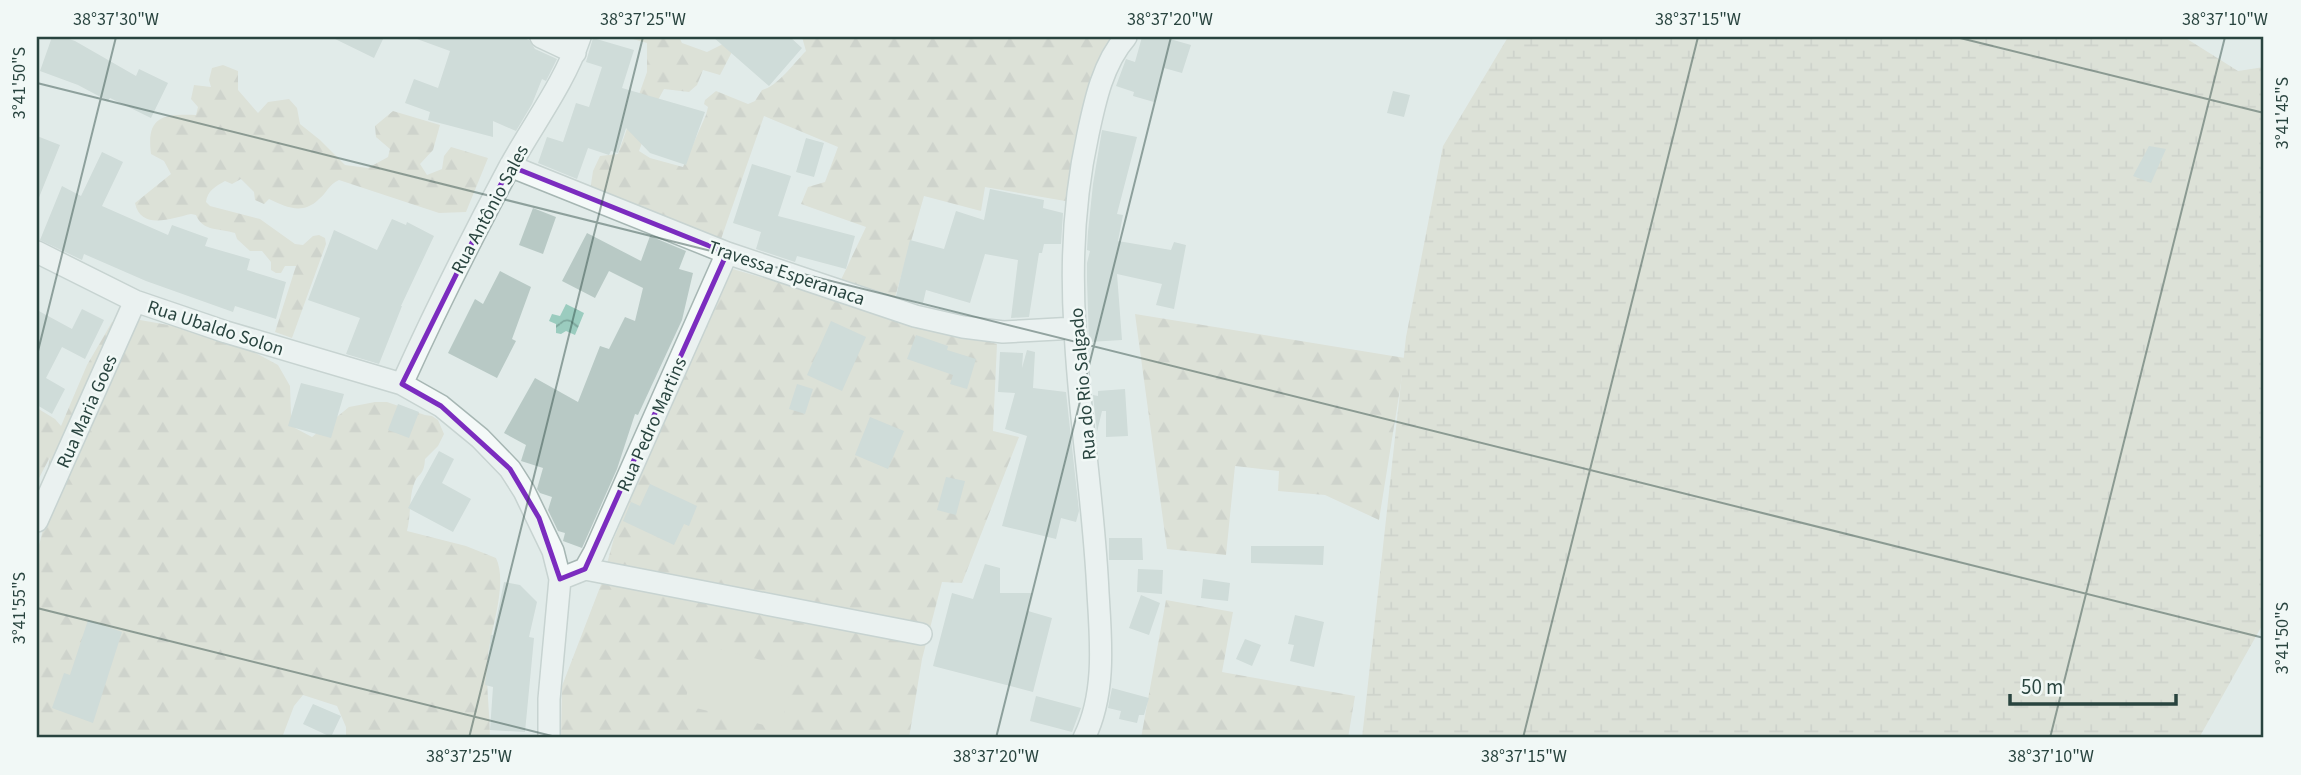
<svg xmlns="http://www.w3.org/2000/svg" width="2301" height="775" font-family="'Source Sans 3',sans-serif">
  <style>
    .forest { fill: url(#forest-firs) }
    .wetland { fill: url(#wetland-marsh) }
    .pitch { fill: #d5d4c2 }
    .water { fill: url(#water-waves) }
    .building { fill: #b8c9c5 }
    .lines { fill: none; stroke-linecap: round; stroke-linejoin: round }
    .minor-casing { stroke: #a6b6b3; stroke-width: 24 }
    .minor { stroke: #f4f9f8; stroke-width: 21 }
    .marked { fill: none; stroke: #7b2cbf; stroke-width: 5; stroke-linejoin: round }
    .ticks { fill: none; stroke: #29443f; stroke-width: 2; stroke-opacity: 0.45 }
    .labels { text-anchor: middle; stroke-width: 5; stroke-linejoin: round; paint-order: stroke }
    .street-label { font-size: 19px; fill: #29443f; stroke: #f1f8f6 }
    .neatline { fill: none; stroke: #29443f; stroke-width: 2.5 }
    .ticks-label { font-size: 18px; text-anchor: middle; fill: #29443f }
  </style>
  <defs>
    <pattern id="forest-firs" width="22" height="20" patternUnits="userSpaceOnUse" patternTransform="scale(1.75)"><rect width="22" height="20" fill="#d5d4c2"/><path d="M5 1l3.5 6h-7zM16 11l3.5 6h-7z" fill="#b7b7a8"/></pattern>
    <pattern id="wetland-marsh" width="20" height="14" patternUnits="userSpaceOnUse" patternTransform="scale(1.75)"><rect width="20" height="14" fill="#d5d4c2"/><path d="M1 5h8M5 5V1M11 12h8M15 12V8" fill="none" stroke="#b7b7a8"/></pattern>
    <pattern id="water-waves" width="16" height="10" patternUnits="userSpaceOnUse" patternTransform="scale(1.75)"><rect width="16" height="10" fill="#9bccbf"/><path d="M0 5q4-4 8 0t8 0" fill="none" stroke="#7ea79d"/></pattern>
  </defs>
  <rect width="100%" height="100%" fill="#e1ebe9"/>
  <!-- forest -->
  <path class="forest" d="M626 37H679L682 43 707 52 723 44 733 50 720 75 703 70 697 85 689 92 664 89 658 100 639 151 650 158 683 167 706 115 708 107 704 104 705 100 716 91 748 104 755 101 762 90C778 86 794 63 806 51L802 37H1119L1071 202 985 187 981 211 924 196 894 301 839 284 866 227 801 204 808 187 825 182 838 147 764 116 720 242 590 191 593 171 600 156 618 154 647 72V43Z
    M223 65 238 71V90L258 113 268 102 289 99 297 108 300 124 320 140 345 165 368 168 388 157 390 149 376 137 375 126 393 111 440 125 433 150 420 164 427 175 442 169 444 156 451 147 488 158 466 212 439 213 339 180C328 185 327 193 318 200 302 215 286 207 269 199L264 204 255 200 254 192 241 179 232 184 225 181C216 186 207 191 206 202L210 206 260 219 295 244 303 245 313 236 319 235 325 238 326 244 292 338 275 332 296 266H285L281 273H276L271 270V262L262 251H250L237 239 235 233C219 228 203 232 196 215L191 214C172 218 141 231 135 203L171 174 164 161 151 154C146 116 163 114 196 115L198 107 191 99 194 85 211 87 209 80 212 68Z
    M729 268 997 344 993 431 1019 437 962 583 942 582 922 659 909 738H561L562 686 602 582 614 538Z
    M1135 314 1405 358 1379 520 1325 495 1278 491 1279 471 1235 466 1226 555 1167 549Z
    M140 320 203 331 230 339 278 365 290 386 291 415 295 428 312 437 349 407 375 402H387L425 415 432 416 438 420 444 434 438 446 425 459C424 477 418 472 414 484 409 497 411 516 407 531L466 546 496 558C508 583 491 628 488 656 485 682 490 711 490 738H346V727L337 706 303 695 294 706 283 735 271 738H37V551C49 519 43 490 50 457L37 482V408L55 419 61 426 87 365 112 322Z
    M1166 600 1233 612 1222 672 1355 696 1348 738H1141Z"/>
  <!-- wetland -->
  <path class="wetland" d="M1508 37H2184L2238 71 2264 67V622L2199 738H1362L1406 337 1443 146Z"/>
  <!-- pitch -->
  <path class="pitch" d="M700 644 796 669 780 729 684 705Z"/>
  <!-- water -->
  <path class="water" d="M566 304 584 313 575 335 566 331 561 334 556 333V324L549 321 552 314 560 316Z"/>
  <!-- building -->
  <path class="building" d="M52 37H63L75 41 136 76 139 69 168 83 151 118 110 98 108 101 78 85 40 71Z
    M331 37H384L374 58Z
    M418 37H521L529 40 535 49 557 59 546 81 542 79 532 104 516 131 493 121V137L428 120 430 112 405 103 414 79 438 88 450 51 417 39Z
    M713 37H790L802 48 769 86Z
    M1142 37H1163L1191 45 1182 73 1164 68 1154 102 1133 96 1134 92 1116 86 1126 59 1135 62Z
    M593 38 634 50 622 88 705 112 686 165 650 153 626 128 618 153 611 151 609 155 588 148 577 179 538 163 547 137 563 142 576 103 589 107 602 67 586 62Z
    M1393 91 1410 95 1404 117 1387 113Z
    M1102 130 1137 137 1117 214 1123 215 1118 241 1171 250 1174 242 1186 245 1174 309 1156 305 1162 284 1117 274 1122 340 1089 342 1087 280V263L1090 251 1087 250 1088 232 1093 184Z
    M37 136 60 145 38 200H37Z
    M806 138 824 143 814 177 796 172Z
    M2149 146 2166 149 2151 183 2133 176Z
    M102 152 123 162 102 206 168 235 172 225 208 238 205 246 250 259 247 270 286 282 276 319 235 306 233 312 146 281 84 254 82 260 40 240 62 186 81 196Z
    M752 164 791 176 778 216 855 236 846 269 797 256 795 262 756 249 761 232 733 223Z
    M990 189 1044 200 1043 208 1063 213 1061 244H1044L1042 253H1039L1029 317 1011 318 1018 260 985 254 970 303 926 290 923 303 896 296 910 240 944 249 956 211 984 220Z
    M533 208 556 217 543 254 519 245Z
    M392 219 406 225 407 222 434 236 401 306H402L379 364 346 354 360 318 308 300 334 230 377 250Z
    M587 233 641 261 650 236 686 251 679 269 693 273 682 320 638 415 635 414 617 469 582 548 563 541 565 533 558 531 548 510 552 497 540 493 537 489 543 468 521 461 526 445 504 433 535 378 578 402 600 346 609 349 625 317 635 321 643 288 609 271 595 298 562 281Z
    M500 271 531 287 512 339 516 341 497 378 448 353 475 299 483 304Z
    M82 309 104 320 85 359 62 347 46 378 65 389 52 414 37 405V310L72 329Z
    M831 321 866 337 842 391 807 375Z
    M916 335 948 346 947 350 976 359 967 389 950 384 953 375 907 359Z
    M1027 350 1035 352 1033 388 1066 392 1079 511 1076 522 1061 518 1056 539 1002 526 1027 436 1005 429 1015 393 998 392 1000 352 1023 353 1022 368Z
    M301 383 344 394 331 438 288 426Z
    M797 384 813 389 805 414 789 409Z
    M1125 389 1128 436 1106 437V411H1102L1097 432 1093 395 1098 396V391Z
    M398 404 419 412 409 438 388 430Z
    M870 417 904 431 888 469 855 455Z
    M439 451 454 459 442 483 471 499 453 532 408 508Z
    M946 477 965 481 956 515 937 510Z
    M650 484 697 506 689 526 684 524 674 545 623 521 631 502 640 506Z
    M1109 538H1142L1143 560H1109Z
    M1251 546H1324L1323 565 1251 563Z
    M985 564 1000 568V593H1032L1028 611 1052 618 1033 692 933 666 952 593 973 599Z
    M1138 569 1163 570 1162 594 1137 592Z
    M1203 579 1230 583 1228 601 1201 598Z
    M504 582 520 585 537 602 529 637 534 638 525 732 490 730 493 687 485 685 491 635H493Z
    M1141 595 1160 603 1149 635 1129 628Z
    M1295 615 1324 622 1314 667 1290 661 1294 645 1288 644Z
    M88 620 122 632 93 723 52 708 64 673 70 675Z
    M1245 639 1261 645 1252 666 1236 659Z
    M1112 688 1149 698 1144 715H1139L1137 723 1119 719 1121 711 1108 708Z
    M1036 696 1081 708 1072 732 1030 721Z
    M313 704 341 716 331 737 303 724Z"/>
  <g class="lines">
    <defs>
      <path id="minor" d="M541 37 575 53
        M510 166 727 253 915 316 963 327 1003 332 1075 328
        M37 252 135 301 226 332 402 384 441 406 480 438 510 469 524 491 553 551 560 579 549 699V738
        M402 384C435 311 471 239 509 168 533 124 564 84 580 37
        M37 521 135 301
        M585 569 921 634
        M560 579 585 569 594 553 727 253
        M1084 738C1106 694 1101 641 1098 593 1094 504 1079 417 1075 329 1071 265 1074 197 1088 134 1095 101 1103 63 1126 37"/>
    </defs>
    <!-- minor casing -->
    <use href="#minor" class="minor-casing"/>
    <!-- minor -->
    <use href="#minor" class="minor"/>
  </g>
  <!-- marked area -->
  <path d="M0 0H2301V775H0ZM510 166 727 253 585 569 560 579 539 518 510 469 441 406 402 384Z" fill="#e1ebe9" fill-opacity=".55" fill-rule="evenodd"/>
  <path class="marked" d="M510 166 727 253 585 569 560 579 539 518 510 469 441 406 402 384Z"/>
  <!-- ticks -->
  <path class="ticks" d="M1956 37 2264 113M37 83 2264 638M37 355 116 37M37 608 560 738M469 738 643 37M996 738 1171 37M1523 738 1698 37M2050 738 2225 37"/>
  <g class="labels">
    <!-- street labels -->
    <g class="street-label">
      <text transform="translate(489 209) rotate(-62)" y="7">Rua Antônio Sales</text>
      <text transform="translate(787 272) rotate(19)" y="7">Travessa Esperanaca</text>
      <text transform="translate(216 327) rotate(18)" y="7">Rua Ubaldo Solon</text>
      <text transform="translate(1082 384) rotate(-95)" y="7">Rua do Rio Salgado</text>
      <text transform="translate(86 411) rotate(-66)" y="7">Rua Maria Goes</text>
      <text transform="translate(651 424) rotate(-66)" y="7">Rua Pedro Martins</text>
    </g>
  </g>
  <!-- border -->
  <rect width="2301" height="775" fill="none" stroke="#f1f8f6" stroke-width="77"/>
  <!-- scale -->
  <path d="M2010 694v10h166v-10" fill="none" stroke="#29443f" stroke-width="3.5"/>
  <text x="2021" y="694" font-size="21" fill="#29443f" stroke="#f1f8f6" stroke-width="5" paint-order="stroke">50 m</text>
  <rect x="38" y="38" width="2224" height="698" class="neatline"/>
  <g class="ticks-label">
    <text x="116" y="25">38°37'30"W</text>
    <text x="643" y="25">38°37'25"W</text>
    <text x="1170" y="25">38°37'20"W</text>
    <text x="1698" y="25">38°37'15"W</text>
    <text x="2225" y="25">38°37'10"W</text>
    <text transform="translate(19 83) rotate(-90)" y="6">3°41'50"S</text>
    <text transform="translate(2282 113) rotate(-90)" y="6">3°41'45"S</text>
    <text transform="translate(19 608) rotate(-90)" y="6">3°41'55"S</text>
    <text transform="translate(2282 638) rotate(-90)" y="6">3°41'50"S</text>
    <text x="469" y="762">38°37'25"W</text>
    <text x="996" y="762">38°37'20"W</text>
    <text x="1524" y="762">38°37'15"W</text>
    <text x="2051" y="762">38°37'10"W</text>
  </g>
</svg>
